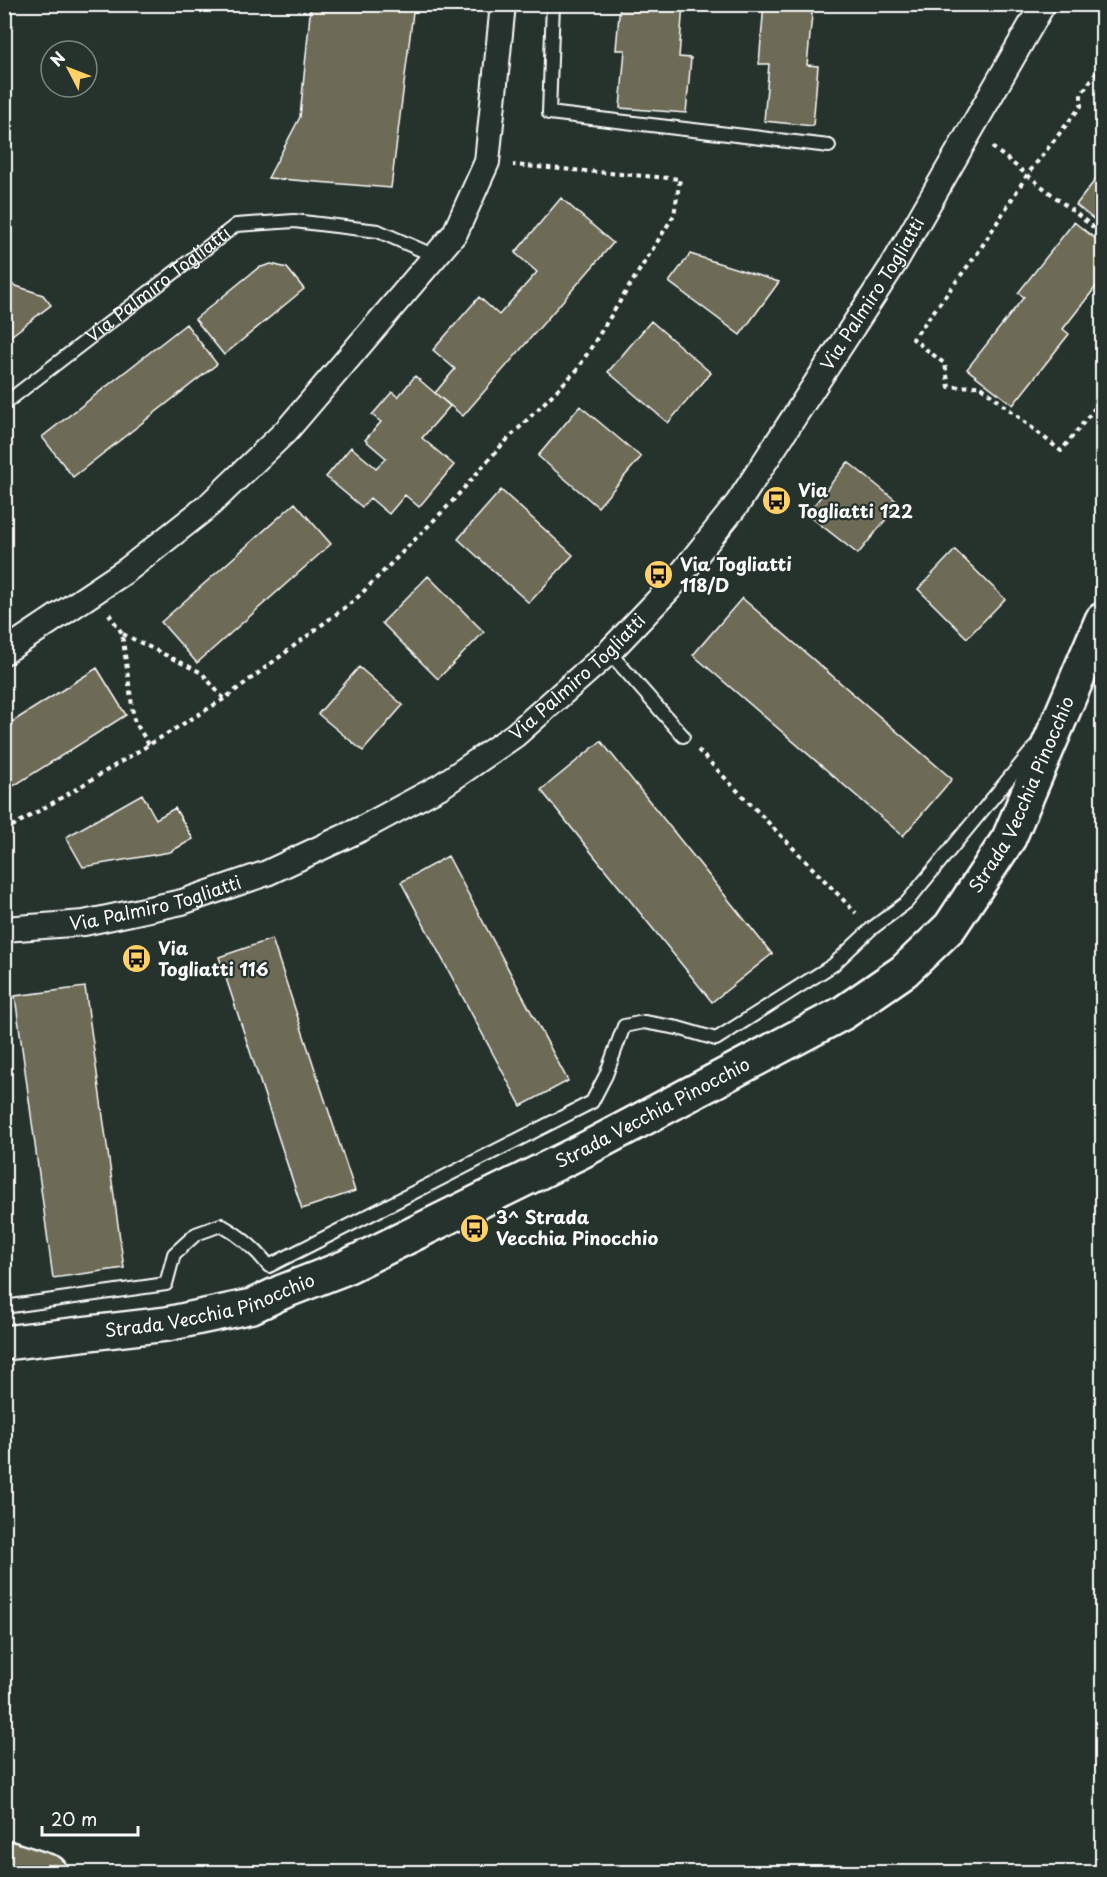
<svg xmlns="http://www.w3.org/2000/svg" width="1107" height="1877" font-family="'Playpen Sans',sans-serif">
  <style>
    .building { fill: #6d6a56; stroke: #fff; stroke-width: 1.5 }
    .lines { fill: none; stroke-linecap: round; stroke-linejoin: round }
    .lane-casing { stroke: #fff; stroke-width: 16 }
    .street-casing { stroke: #fff; stroke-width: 28 }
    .secondary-casing { stroke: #fff; stroke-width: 38 }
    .highway-casing { stroke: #fff; stroke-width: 38 }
    .path { stroke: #fff; stroke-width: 4; stroke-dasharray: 4.5 4.5; stroke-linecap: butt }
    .lane { stroke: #26332d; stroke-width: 12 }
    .street { stroke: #26332d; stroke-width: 24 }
    .secondary { stroke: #26332d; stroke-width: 33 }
    .highway { stroke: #716e59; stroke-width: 33 }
    .labels { text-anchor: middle; stroke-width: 4.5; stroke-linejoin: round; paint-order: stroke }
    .street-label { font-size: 18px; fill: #fff; stroke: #26332d }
    .poi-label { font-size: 18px; font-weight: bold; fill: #fff; stroke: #26332d; text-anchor: start }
  </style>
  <rect width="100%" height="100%" fill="#26332d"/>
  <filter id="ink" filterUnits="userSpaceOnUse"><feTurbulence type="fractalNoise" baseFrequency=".0167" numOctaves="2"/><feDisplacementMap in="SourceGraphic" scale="12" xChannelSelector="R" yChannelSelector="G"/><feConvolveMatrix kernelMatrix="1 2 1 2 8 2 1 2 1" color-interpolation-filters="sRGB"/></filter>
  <g filter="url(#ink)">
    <!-- building -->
    <path class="building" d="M311 4H414L391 188 268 178 300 117Z
      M620 4H683L679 57 691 58 686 113 620 108 625 50H616Z
      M764 4 813 5 807 65 818 66 813 126 764 121 769 64H759Z
      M1102 171V226L1076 205Z
      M561 198 613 243 463 416 435 393 455 369 433 350 479 297 499 315 537 272 515 253Z
      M1074 222 1102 244V279L1063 329 1069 334 1013 405 967 369 1024 297 1018 293Z
      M690 254 779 282 740 335 669 282Z
      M271 264 287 268 304 289 224 355 195 319 258 268Z
      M4 282 43 295 51 305 7 339 4 338Z
      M651 321 711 373 668 423 608 372Z
      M186 324 217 364 73 477 42 437Z
      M415 376 450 406 422 438 454 465 419 507 405 495 389 514 370 498 362 507 326 477 351 447 376 468 386 458 365 440 381 422 372 415 392 392 398 397Z
      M580 406 641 457 598 507 538 456Z
      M848 462 899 503 858 554 807 514Z
      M501 490 573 555 529 603 458 539Z
      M295 503 331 544 197 663 161 622Z
      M955 550 1005 599 967 638 918 589Z
      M428 576 484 632 438 679 382 623Z
      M742 598 952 779 903 836 693 655Z
      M359 667 403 705 363 751 318 714Z
      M97 668 126 715 4 792V727Z
      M601 741 772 954 712 1002 541 790Z
      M142 794 156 819 175 808 193 839 170 852 83 867 66 837Z
      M448 856 568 1081 521 1106 401 882Z
      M272 939 355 1191 302 1209 219 957Z
      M85 987 124 1268 53 1278 15 996Z"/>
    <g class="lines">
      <defs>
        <g id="lane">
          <path d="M553 4 549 113 829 146"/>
          <path id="s1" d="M4 404 236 225 294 221 378 231 435 256"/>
          <path d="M609 652 683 736"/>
          <path d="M4 1307 166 1284 174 1254 196 1234 221 1225C241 1236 255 1248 269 1266L592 1102 606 1075 624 1026 644 1022 678 1028 716 1039 833 965 871 929 907 902 1034 748"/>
        </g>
        <g id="street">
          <path d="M4 652 127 570 208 506 287 430 455 233 487 162 503 4"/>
          <path id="s2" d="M4 929 84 923 182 902 267 873 363 828 441 786 515 735 609 652 670 588 738 503 895 262 1043 4"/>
        </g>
        <g id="secondary">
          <path id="s3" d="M4 1343 167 1324 252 1306 282 1292 344 1268 582 1151 843 1013 904 971 950 927 1009 838 1102 620"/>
        </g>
        <path id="highway" d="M4 1857 50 1872"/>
      </defs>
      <!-- lane casing -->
      <use href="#lane" class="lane-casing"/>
      <!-- street casing -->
      <use href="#street" class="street-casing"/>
      <!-- secondary casing -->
      <use href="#secondary" class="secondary-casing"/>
      <!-- highway casing -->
      <use href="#highway" class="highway-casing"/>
      <!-- path -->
      <path class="path" d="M1102 65 1081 94V106L1027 175 979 251 913 339 945 364 949 387 980 386 1061 451 1102 399
        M992 147 1102 234
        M109 614 122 633 134 720 149 745
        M123 634 202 673 223 698
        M698 750 856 913
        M4 831 68 794 224 699 356 599 449 505 501 446 577 370 674 215 680 179 513 165"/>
      <!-- lane -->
      <use href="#lane" class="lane"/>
      <!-- street -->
      <use href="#street" class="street"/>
      <!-- secondary -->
      <use href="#secondary" class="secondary"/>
      <!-- highway -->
      <use href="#highway" class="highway"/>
    </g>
  </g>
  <!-- icons -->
  <defs>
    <symbol id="bus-disc" viewBox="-11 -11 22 22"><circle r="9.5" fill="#ffd166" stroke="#26332d"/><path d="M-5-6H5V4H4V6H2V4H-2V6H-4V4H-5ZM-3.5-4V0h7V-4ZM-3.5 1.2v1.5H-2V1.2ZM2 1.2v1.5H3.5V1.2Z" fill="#111"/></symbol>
  </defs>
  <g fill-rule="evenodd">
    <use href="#bus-disc" x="760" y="484" width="33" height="33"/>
    <use href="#bus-disc" x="642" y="558" width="33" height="33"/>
    <use href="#bus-disc" x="120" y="942" width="33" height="33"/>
    <use href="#bus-disc" x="458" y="1212" width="33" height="33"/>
  </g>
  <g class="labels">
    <!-- street labels -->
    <g class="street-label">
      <text dy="6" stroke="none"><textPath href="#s1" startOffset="195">Via Palmiro Togliatti</textPath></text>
      <text dy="6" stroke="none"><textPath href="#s2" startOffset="1126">Via Palmiro Togliatti</textPath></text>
      <text dy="6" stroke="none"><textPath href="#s2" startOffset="640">Via Palmiro Togliatti</textPath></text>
      <text dy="6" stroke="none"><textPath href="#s3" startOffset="1200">Strada Vecchia Pinocchio</textPath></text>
      <text dy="6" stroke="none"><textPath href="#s2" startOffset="154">Via Palmiro Togliatti</textPath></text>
      <text dy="6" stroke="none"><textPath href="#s3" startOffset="696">Strada Vecchia Pinocchio</textPath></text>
      <text dy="6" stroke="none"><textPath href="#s3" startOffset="210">Strada Vecchia Pinocchio</textPath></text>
    </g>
    <!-- poi labels -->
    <g class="poi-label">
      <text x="798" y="497">Via<tspan x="798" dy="21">Togliatti 122</tspan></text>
      <text x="680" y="571">Via Togliatti<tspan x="680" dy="21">118/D</tspan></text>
      <text x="158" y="955">Via<tspan x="158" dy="21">Togliatti 116</tspan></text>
      <text x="496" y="1224">3^ Strada<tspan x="496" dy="21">Vecchia Pinocchio</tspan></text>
    </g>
  </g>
  <!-- margin -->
  <rect width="1107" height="1877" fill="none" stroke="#26332d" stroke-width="24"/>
  <rect x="12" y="12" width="1083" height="1853" fill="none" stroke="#fff" stroke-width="2" filter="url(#ink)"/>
  <!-- north arrow -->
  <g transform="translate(69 69) rotate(312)"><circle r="28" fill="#26332d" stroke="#7d8581" stroke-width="1.5"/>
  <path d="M0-4.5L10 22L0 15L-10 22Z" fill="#ffd166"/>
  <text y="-9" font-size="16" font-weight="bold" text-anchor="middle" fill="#ffffff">N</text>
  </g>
  <!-- scale -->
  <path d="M42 1826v9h96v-9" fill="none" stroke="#ffffff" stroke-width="3"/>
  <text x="51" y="1826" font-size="18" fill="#ffffff" stroke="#26332d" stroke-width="4.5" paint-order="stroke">20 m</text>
</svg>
